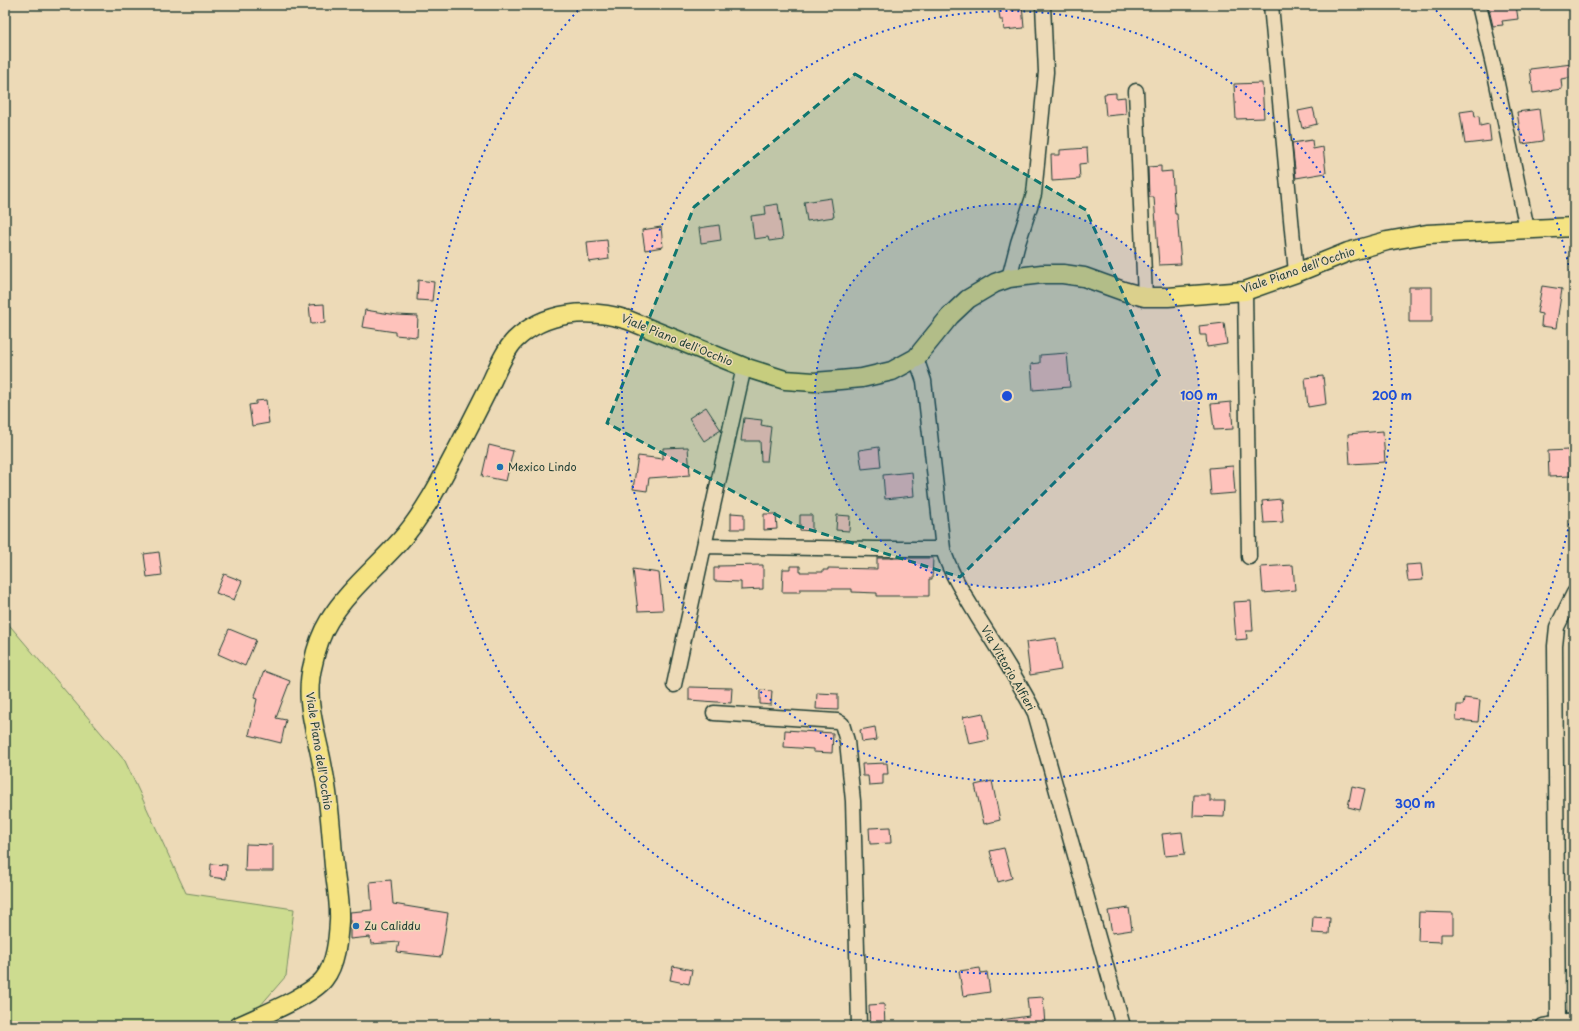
<svg xmlns="http://www.w3.org/2000/svg" width="1579" height="1031" font-family="'Playpen Sans',sans-serif">
  <style>
    .green { fill: #cddc90; stroke: #768c62 }
    .building { fill: #fec2bb; stroke: #1f3d34 }
    .lines { fill: none; stroke-linecap: round; stroke-linejoin: round }
    .minor-casing { stroke: #1f3d34; stroke-width: 17 }
    .major-casing { stroke: #1f3d34; stroke-width: 21 }
    .minor { stroke: #eddab7; stroke-width: 14 }
    .major { stroke: #f5e382; stroke-width: 18 }
    .marked { fill: #0f766e; fill-opacity: 0.2; stroke: #0f766e; stroke-width: 3; stroke-dasharray: 8 5; stroke-linejoin: round }
    .ring { fill: none; stroke: #1d4ed8; stroke-width: 2; stroke-dasharray: 2 4 }
    .poi-dot { fill: #1f6fb2; stroke: #eddab7; stroke-width: 1.5 }
    .labels { text-anchor: middle; stroke-width: 3; stroke-linejoin: round; paint-order: stroke }
    .street-label { font-size: 11px; fill: #1f3d34; stroke: #eddab7 }
    .poi-label { font-size: 11px; fill: #1f3d34; stroke: #eddab7; text-anchor: start }
    .centre { fill: #1d4ed8; stroke: #eddab7; stroke-width: 2 }
    .ring-label { font-size: 12px; text-anchor: middle; font-weight: bold; fill: #1d4ed8; stroke: #eddab7; stroke-width: 3; stroke-linejoin: round; paint-order: stroke }
  </style>
  <rect width="100%" height="100%" fill="#eddab7"/>
  <filter id="ink" filterUnits="userSpaceOnUse"><feTurbulence type="fractalNoise" baseFrequency=".025" numOctaves="2"/><feDisplacementMap in="SourceGraphic" scale="8" xChannelSelector="R" yChannelSelector="G"/><feConvolveMatrix kernelMatrix="1 2 1 2 8 2 1 2 1" color-interpolation-filters="sRGB"/></filter>
  <g filter="url(#ink)">
    <!-- green -->
    <path class="green" d="M5 620 125 761 186 893 294 909 286 976 260 1006 271 1026H5Z"/>
    <!-- building -->
    <path class="building" d="M998 5H1022L1024 28 1004 30 1003 20H1000Z
      M1488 5H1516L1518 19 1502 21 1503 25 1493 26Z
      M1572 64 1574 77 1561 79 1562 89 1533 93 1530 69Z
      M1262 83 1264 118 1236 119 1234 84Z
      M1116 93V98L1125 97 1126 114 1106 116 1104 94Z
      M1313 108 1317 124 1302 128 1298 111Z
      M1539 109 1543 141 1522 144 1517 112Z
      M1474 110 1475 117 1479 116 1480 126 1489 124 1491 141 1465 144 1460 112Z
      M1312 140 1313 149 1323 147 1326 173 1296 178 1292 143Z
      M1087 148 1088 163 1079 164 1080 179 1052 181 1051 155H1060V150Z
      M1161 166V172L1172 171 1175 214H1177L1181 264 1159 265 1154 197H1149L1148 167Z
      M831 198 834 217 807 221 804 202Z
      M778 204 783 239 769 241 768 237 754 239 751 216 766 214 765 206Z
      M719 225 721 240 701 243 699 228Z
      M661 227 663 247 645 250 642 230Z
      M607 240 609 259 589 262 587 242Z
      M418 280 434 282 432 301 417 300Z
      M1542 286 1562 289 1556 328 1541 326 1542 314 1537 313Z
      M1409 287H1432V322H1409Z
      M324 304 325 323 311 324 309 305Z
      M365 310 397 315 418 316 417 337 395 335V332L362 327Z
      M1224 323 1227 344 1207 347 1206 335H1200L1199 326Z
      M1067 353 1070 387 1033 390 1031 364 1040 363V355Z
      M1323 376 1326 404 1308 407 1305 378Z
      M266 400 269 423 252 426 249 405 256 404V401Z
      M1231 402 1233 429 1214 430 1211 404Z
      M706 407 721 430 704 441 689 418Z
      M744 418 762 420 761 425 771 427 767 461H761L760 441H741Z
      M1383 431 1385 462 1350 464 1348 434Z
      M489 445 513 451 506 481 482 476Z
      M688 447 690 475 649 478 647 491 633 489 638 456 663 459V448Z
      M879 447 881 467 862 469 859 450Z
      M1568 450 1570 476 1549 477 1548 451Z
      M1233 466 1235 493 1211 495 1209 468Z
      M912 472 914 496 885 499 883 475Z
      M1281 499 1283 522 1264 523 1262 501Z
      M731 513 744 514V529H731Z
      M764 514H776L777 529 764 530Z
      M800 515H812V531L800 530Z
      M837 515 850 516 849 531 836 530Z
      M159 552 162 575 147 577 144 554Z
      M877 558H933L932 579H929V596H877V593L852 592V589H800V592H782L783 569H790V566H800V572H823V570H828V568L877 569Z
      M1421 564 1423 580 1408 581 1406 565Z
      M763 565V589L741 590V582L714 581V568H718V566Z
      M1293 565 1295 590 1263 593 1261 567Z
      M633 569 659 573 663 610 638 611Z
      M224 574 242 581 234 600 216 593Z
      M1251 601 1253 631H1246L1247 639 1236 640 1233 602Z
      M229 629 256 640 245 666 218 654Z
      M1056 638 1061 670 1030 675 1026 642Z
      M264 671 290 681 276 718 286 720 281 743 249 735 257 699 254 698Z
      M689 687 732 688 731 703 689 700Z
      M760 690 772 691 771 705 760 704Z
      M817 693 838 694V710L816 709Z
      M1464 698 1480 700 1478 722 1456 720 1457 705H1463Z
      M983 713 989 740 969 744 963 717Z
      M875 727 877 740 862 742 860 730Z
      M785 730 833 733 832 753 813 752V749L784 747Z
      M887 763 888 774H883V784L869 785 868 776H863L862 764Z
      M992 781 1000 820 984 824 975 785Z
      M1352 786 1365 789 1360 810 1348 807Z
      M1194 795H1210V801H1225L1224 817 1193 816Z
      M890 827 891 843 870 844 869 828Z
      M1182 832 1185 854 1165 856 1162 834Z
      M246 844 273 845V871H245Z
      M1004 848 1012 878 998 882 990 851Z
      M211 864 227 865 226 879 210 877Z
      M391 880 393 904 448 913 441 957 397 952 399 942 371 944 370 937 350 939V912L372 910 370 882Z
      M1129 908 1132 930 1112 933 1108 911Z
      M1419 912 1453 913V934H1441V942L1418 941Z
      M1313 917 1330 918 1329 934 1312 933Z
      M673 966 692 970 689 984 670 980Z
      M980 968 981 973 987 972 990 992 963 996 959 971Z
      M1043 997 1045 1026H1002L1001 1020 1029 1016 1027 998Z
      M884 1004 885 1026H870L869 1005Z"/>
    <g class="lines">
      <defs>
        <path id="minor" d="M1271 5 1296 273
          M1479 5 1494 69 1527 229
          M1136 91 1145 297
          M1009 278 1018 243 1034 194 1046 72 1043 5
          M1245 291 1249 557
          M916 358 924 381 943 549C950 573 964 594 977 616 997 648 1018 680 1035 713L1123 1026
          M704 546 876 549H943
          M674 685 704 546 744 367
          M714 713 837 721 842 724 847 741 853 801 859 1026
          M1558 1024 1555 646 1557 627 1574 593
          M1543 1026 1574 1021"/>
        <path id="major" d="M239 1026C260 1016 311 996 324 979 336 964 338 939 339 921 340 903 336 884 334 866 331 834 330 801 323 769 317 733 303 701 313 664 316 649 321 634 329 621 347 591 377 567 400 541 412 528 423 511 432 496 452 461 470 425 488 389 495 375 504 351 515 340 545 311 589 308 628 320L744 367 785 380 814 382 840 380 862 378 892 371 916 358 950 316 968 299 995 283 1009 278 1042 274H1063L1084 277 1123 291 1145 297H1168L1245 291 1296 273 1348 252 1387 241 1427 234 1574 227"/>
      </defs>
      <!-- minor casing -->
      <use href="#minor" class="minor-casing"/>
      <!-- major casing -->
      <use href="#major" class="major-casing"/>
      <!-- minor -->
      <use href="#minor" class="minor"/>
      <!-- major -->
      <use href="#major" class="major"/>
    </g>
  </g>
  <!-- marked area -->
  <path class="marked" d="M855 74 1086 210 1160 377 960 577 795 525 607 423 694 207Z"/>
  <!-- distance rings -->
  <circle cx="1007" cy="396" r="192" fill="#1d4ed8" fill-opacity=".12"/>
  <g class="ring">
    <circle cx="1007" cy="396" r="192"/>
    <circle cx="1007" cy="396" r="385"/>
    <path d="M1573 506A577 577 0 1 1 582 6M1432 6A577 577 0 0 1 1573 286"/>
  </g>
  <!-- markers -->
  <g class="poi-dot">
    <circle cx="500" cy="467" r="4"/>
    <circle cx="356" cy="926" r="4"/>
  </g>
  <g class="labels">
    <!-- street labels -->
    <g class="street-label">
      <text transform="translate(1298 270) rotate(-19)" y="4">Viale Piano dell'Occhio</text>
      <text transform="translate(677 340) rotate(22)" y="4">Viale Piano dell'Occhio</text>
      <text transform="translate(1008 668) rotate(60)" y="4">Via Vittorio Alfieri</text>
      <text transform="translate(319 751) rotate(81)" y="4">Viale Piano dell'Occhio</text>
    </g>
    <!-- poi labels -->
    <g class="poi-label">
      <text x="508" y="471">Mexico Lindo</text>
      <text x="364" y="930">Zu Caliddu</text>
    </g>
  </g>
  <circle cx="1007" cy="396" r="6" class="centre"/>
  <g class="ring-label">
    <text x="1199" y="400">100 m</text>
    <text x="1392" y="400">200 m</text>
    <text x="1415" y="808">300 m</text>
  </g>
  <!-- margin -->
  <rect width="1579" height="1031" fill="none" stroke="#eddab7" stroke-width="20"/>
  <rect x="10" y="10" width="1559" height="1011" fill="none" stroke="#1f3d34" stroke-width="1.5" filter="url(#ink)"/>
</svg>
